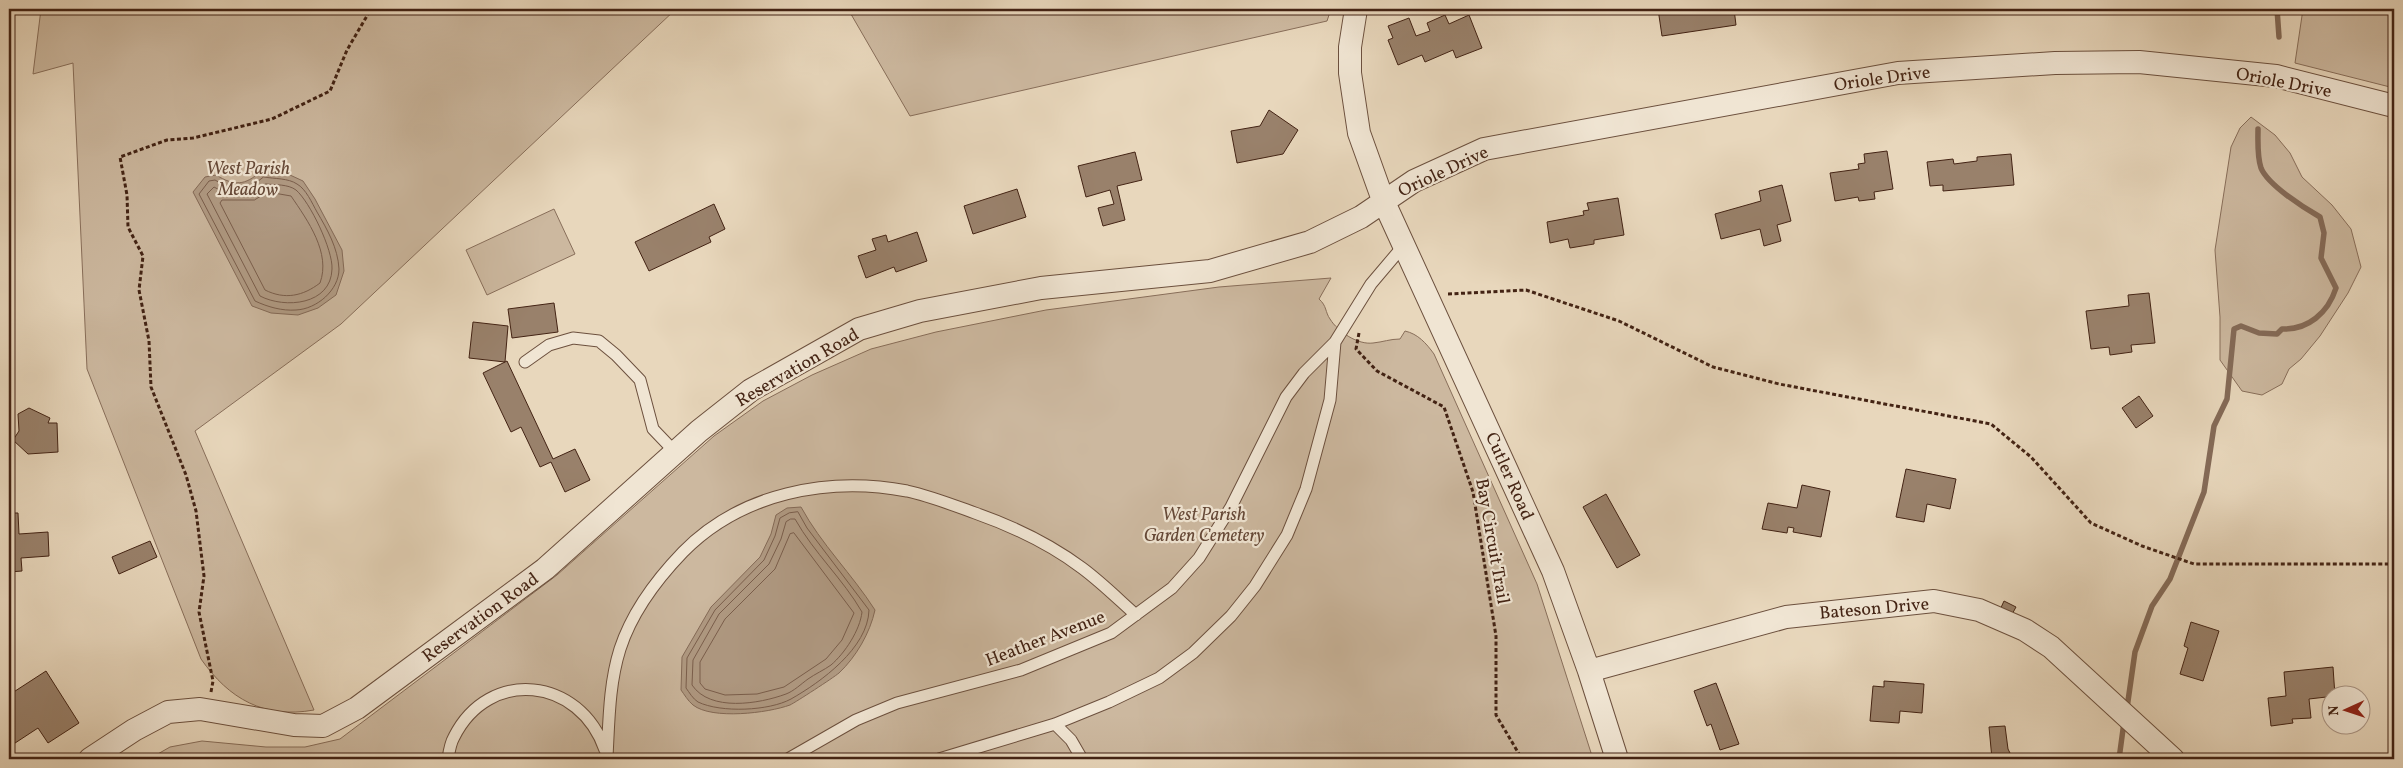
<svg xmlns="http://www.w3.org/2000/svg" width="2403" height="768" font-family="Vollkorn,serif">
  <style>
    .green { fill: #ccb89f; stroke: #886e5a }
    .water { fill: #b09a83; stroke: #846a57 }
    .lines { fill: none; stroke-linecap: round; stroke-linejoin: round }
    .shore { stroke: #7a5e4c; stroke-width: 1 }
    .stream { stroke: #846a57; stroke-width: 5.5 }
    .building { fill: #99816b; stroke: #432314 }
    .service-casing { stroke: #6c503e; stroke-width: 13 }
    .minor-casing { stroke: #6c503e; stroke-width: 24 }
    .path { stroke: #432314; stroke-width: 3; stroke-dasharray: 4 2.5; stroke-linecap: butt }
    .service { stroke: #f0e5d3; stroke-width: 11 }
    .minor { stroke: #f0e5d3; stroke-width: 22 }
    .labels { text-anchor: middle; stroke-width: 4.5; stroke-linejoin: round; paint-order: stroke }
    .street-label { font-size: 18px; fill: #432314; stroke: #f0e5d3 }
    .park-label { font-size: 18px; font-style: italic; fill: #654837; stroke: #f0e5d3 }
  </style>
  <rect width="100%" height="100%" fill="#e8d7bc"/>
  <filter id="stains"><feTurbulence type="fractalNoise" baseFrequency=".004" numOctaves="4"/><feColorMatrix values="0 0 0 0 .2 0 0 0 0 .09 0 0 0 0 .02 0 0 0 .5 -.17"/></filter>
  <radialGradient id="worn" r=".72"><stop offset=".6" stop-color="#630" stop-opacity="0"/><stop offset="1" stop-color="#630" stop-opacity=".3"/></radialGradient>
  <!-- green -->
  <path class="green" d="M41 9H676L341 324 195 431 314 710C264 719 229 699 201 659L87 369 73 63 33 74Z
    M848 9H1331L1327 21 910 116Z
    M2303 9H2394V88L2295 63Z
    M2251 117 2275 135 2290 153 2302 177 2332 205 2351 229 2361 267 2348 293 2320 336 2301 359 2289 369 2282 384 2262 395 2242 391 2220 360V317L2215 250 2231 147 2240 128Z
    M554 209 575 254 487 295 466 250Z
    M1331 278 1319 299C1327 306 1325 312 1330 319 1338 332 1358 345 1373 343 1383 342 1390 339 1400 339L1405 331C1418 334 1426 343 1434 354L1537 584 1593 759H149L170 747 202 741 266 747H305L340 739 557 575 714 436 763 401 812 375 871 349 936 332 1046 310 1219 287Z"/>
  <!-- water -->
  <path class="water" d="M261 171 290 175 303 181 315 199 342 250 344 271 336 295 318 308 298 315 271 313 252 306 193 192 205 177 216 175C234 186 245 186 261 171Z
    M801 507C821 544 852 574 875 610 870 633 856 657 839 673 833 678 796 702 790 705 768 713 712 720 693 705 688 701 684 694 681 690L682 657 711 607 760 557 771 534 776 515 787 508Z"/>
  <g class="lines">
    <!-- shore -->
    <path class="shore" d="M264 177C275 179 288 178 297 184 306 189 312 203 317 212 327 229 338 248 339 269 339 290 317 309 296 310 282 311 268 307 255 301L199 194 209 181 215 180 229 188 250 187Z
      M266 184C275 185 288 184 296 190 310 202 333 250 332 269 331 305 285 309 260 296L207 194 214 187 227 194 250 193Z
      M268 192 291 196C308 221 331 253 320 283 303 296 285 300 265 290L220 203 222 200H254Z
      M798 512 807 528 869 610C868 648 821 682 791 699 769 711 721 713 698 702 693 699 689 692 686 688L687 658 715 610 764 560 775 536 780 518 789 513Z
      M791 519H795C814 553 843 579 862 612 860 630 845 653 831 665 824 670 815 674 808 679 801 684 794 691 786 694 759 704 710 712 692 685L693 660 719 614 769 564 781 539 786 522Z
      M794 533 854 613 842 640 826 659 784 687 757 694 725 695 705 689 700 683V662L725 619 775 569 790 534Z"/>
    <!-- stream -->
    <path class="stream" d="M2277 9 2279 37
      M2127 708 2135 652 2152 606 2170 579 2204 492 2214 426 2227 399 2234 329 2241 326 2259 333 2277 334 2282 329C2308 330 2328 313 2336 288L2321 258 2324 233 2320 217C2304 208 2268 185 2261 168 2257 156 2258 141 2258 129
      M2119 759 2124 722"/>
  </g>
  <!-- building -->
  <path class="building" d="M1658 9H1734L1736 25 1662 36Z
    M1445 15 1449 24 1469 15 1482 48 1456 58 1453 50 1425 62 1422 55 1398 65 1388 40 1393 38 1388 26 1409 18 1416 36 1430 31 1427 23Z
    M1269 110 1298 130 1283 154 1237 163 1231 131 1260 126Z
    M1887 151 1893 189 1874 192 1875 199 1859 201 1858 197 1835 201 1830 173 1859 169 1858 164 1865 163 1864 154Z
    M1135 152 1142 180 1117 186 1125 220 1103 226 1098 208 1114 204 1110 190 1086 197 1078 166Z
    M2011 154 2014 185 1943 191V185L1930 186 1927 162 1953 159 1954 164 1977 161V157Z
    M1782 185 1791 221 1777 225 1781 241 1764 246 1760 229 1721 239 1715 214 1761 201 1759 191Z
    M1017 189 1026 217 973 234 964 206Z
    M1618 198 1624 235 1594 240V244L1570 248 1568 239 1550 243 1547 222 1584 215 1583 211 1589 210 1587 203Z
    M714 204 725 229 709 237 711 242 649 271 635 242Z
    M917 232 927 261 896 272 894 267 866 278 858 256 876 250 872 239 886 235 888 242Z
    M2149 293 2155 343 2131 345 2132 352 2110 355 2109 347 2091 349 2086 311 2129 306 2128 295Z
    M554 303 558 332 512 338 508 309Z
    M473 322 508 326 505 362 469 358Z
    M507 361 553 459 575 449 590 480 565 492 551 462 540 467 521 427 511 432 483 373Z
    M2139 396 2153 416 2136 428 2122 408Z
    M29 408 50 418 48 423H57L58 452 28 454 13 440 19 431 18 414Z
    M1906 469 1956 479 1950 509 1927 504 1924 522 1896 517Z
    M1802 485 1830 491 1821 537 1793 532 1794 528 1788 527 1787 533 1762 529 1768 503 1797 508Z
    M1606 494 1640 555 1617 568 1583 507Z
    M9 513H18L19 534 48 532 49 556 21 558 22 571 9 572Z
    M150 541 157 557 119 574 112 557Z
    M2004 601 2016 607 2010 618 1999 612Z
    M2191 622 2219 631 2203 681 2180 674 2188 648 2184 646Z
    M2333 667 2335 696 2309 699 2311 718 2292 719 2293 723 2271 726 2268 698 2286 696 2284 672Z
    M46 671 79 723 48 743 38 728 9 747V695Z
    M1884 681 1924 684 1922 713 1900 711 1899 723 1870 721 1873 686 1884 687Z
    M1716 683 1739 744 1720 750 1711 724 1707 726 1694 691Z
    M2005 726 2008 749 2013 759H1992L1989 727Z"/>
  <g class="lines">
    <defs>
      <path id="service" d="M525 362 549 345 573 338 599 341 616 355 640 380 653 429 675 452
        M1055 724 1071 740 1082 759
        M607 757C609 721 609 684 620 649 632 612 657 579 683 552 741 493 828 476 907 491 930 496 953 505 975 513 1012 526 1050 544 1082 568 1101 582 1118 599 1136 615
        M448 759C449 752 450 744 454 737 489 667 580 677 605 750
        M788 759 856 720 897 703 1021 670 1111 633 1172 588 1199 558 1231 507 1286 397 1304 373 1335 342 1371 284 1404 245
        M939 759 1055 724 1109 702 1159 678 1193 653 1231 616 1255 586 1287 535 1306 489 1330 400 1335 342"/>
      <path id="minor" d="M1356 9 1350 47V73L1359 133 1383 200 1553 571 1589 671 1617 759
        M1589 671 1786 617 1934 601 1979 610 2025 630 2051 647 2173 759
        M90 759 134 730 168 712 200 709 294 725 323 726 357 708 545 569 699 431 751 390 859 329 920 311 1041 288 1210 271 1310 242 1361 217 1414 181 1484 149 1898 73 2055 63 2139 62 2276 76 2394 106"/>
    </defs>
    <!-- service casing -->
    <use href="#service" class="service-casing"/>
    <!-- minor casing -->
    <use href="#minor" class="minor-casing"/>
    <!-- path -->
    <path class="path" d="M2389 9 2394 19
      M1448 294 1526 290 1619 321 1713 367 1779 384 1991 424 2031 457 2091 523 2142 546 2194 564H2394
      M1359 333 1356 349 1377 371 1444 407 1473 492 1496 636V715L1522 759
      M211 692 213 681 199 612 204 576 196 511 186 475 151 387 149 341 139 290 143 256 128 227 127 195 120 157 167 140 193 138 272 119 330 91 347 50 371 9"/>
    <!-- service -->
    <use href="#service" class="service"/>
    <!-- minor -->
    <use href="#minor" class="minor"/>
  </g>
  <g class="labels">
    <!-- street labels -->
    <g class="street-label">
      <text transform="translate(1882 78) rotate(-8)" y="6">Oriole Drive</text>
      <text transform="translate(2284 82) rotate(11)" y="6">Oriole Drive</text>
      <text transform="translate(1443 171) rotate(-25)" y="6">Oriole Drive</text>
      <text transform="translate(797 367) rotate(-30)" y="6">Reservation Road</text>
      <text transform="translate(1510 476) rotate(66)" y="6">Cutler Road</text>
      <text transform="translate(1493 541) rotate(80)" y="6">Bay Circuit Trail</text>
      <text transform="translate(1874 608) rotate(-5)" y="6">Bateson Drive</text>
      <text transform="translate(480 617) rotate(-36)" y="6">Reservation Road</text>
      <text transform="translate(1045 638) rotate(-21)" y="6">Heather Avenue</text>
    </g>
    <!-- park labels -->
    <g class="park-label">
      <text x="248" y="174">West Parish<tspan x="248" dy="21">Meadow</tspan></text>
      <text x="1204" y="520">West Parish<tspan x="1204" dy="21">Garden Cemetery</tspan></text>
    </g>
  </g>
  <!-- margin -->
  <rect width="2403" height="768" fill="none" stroke="#e8d7bc" stroke-width="30"/>
  <rect x="10" y="10" width="2383" height="748" fill="none" stroke="#432314" stroke-width="2.5"/>
  <rect x="15" y="15" width="2373" height="738" fill="none" stroke="#432314"/>
  <!-- north arrow -->
  <g transform="translate(2346 710) rotate(267)"><circle r="24" fill="#f0e5d3" stroke="#ab9787"/>
  <path d="M0-4L9 19L0 12L-9 19Z" fill="#8f2418"/>
  <text y="-8" font-size="14" font-weight="bold" text-anchor="middle" fill="#432314">N</text>
  </g>
  <rect width="100%" height="100%" filter="url(#stains)"/>
  <rect width="100%" height="100%" fill="url(#worn)"/>
</svg>
